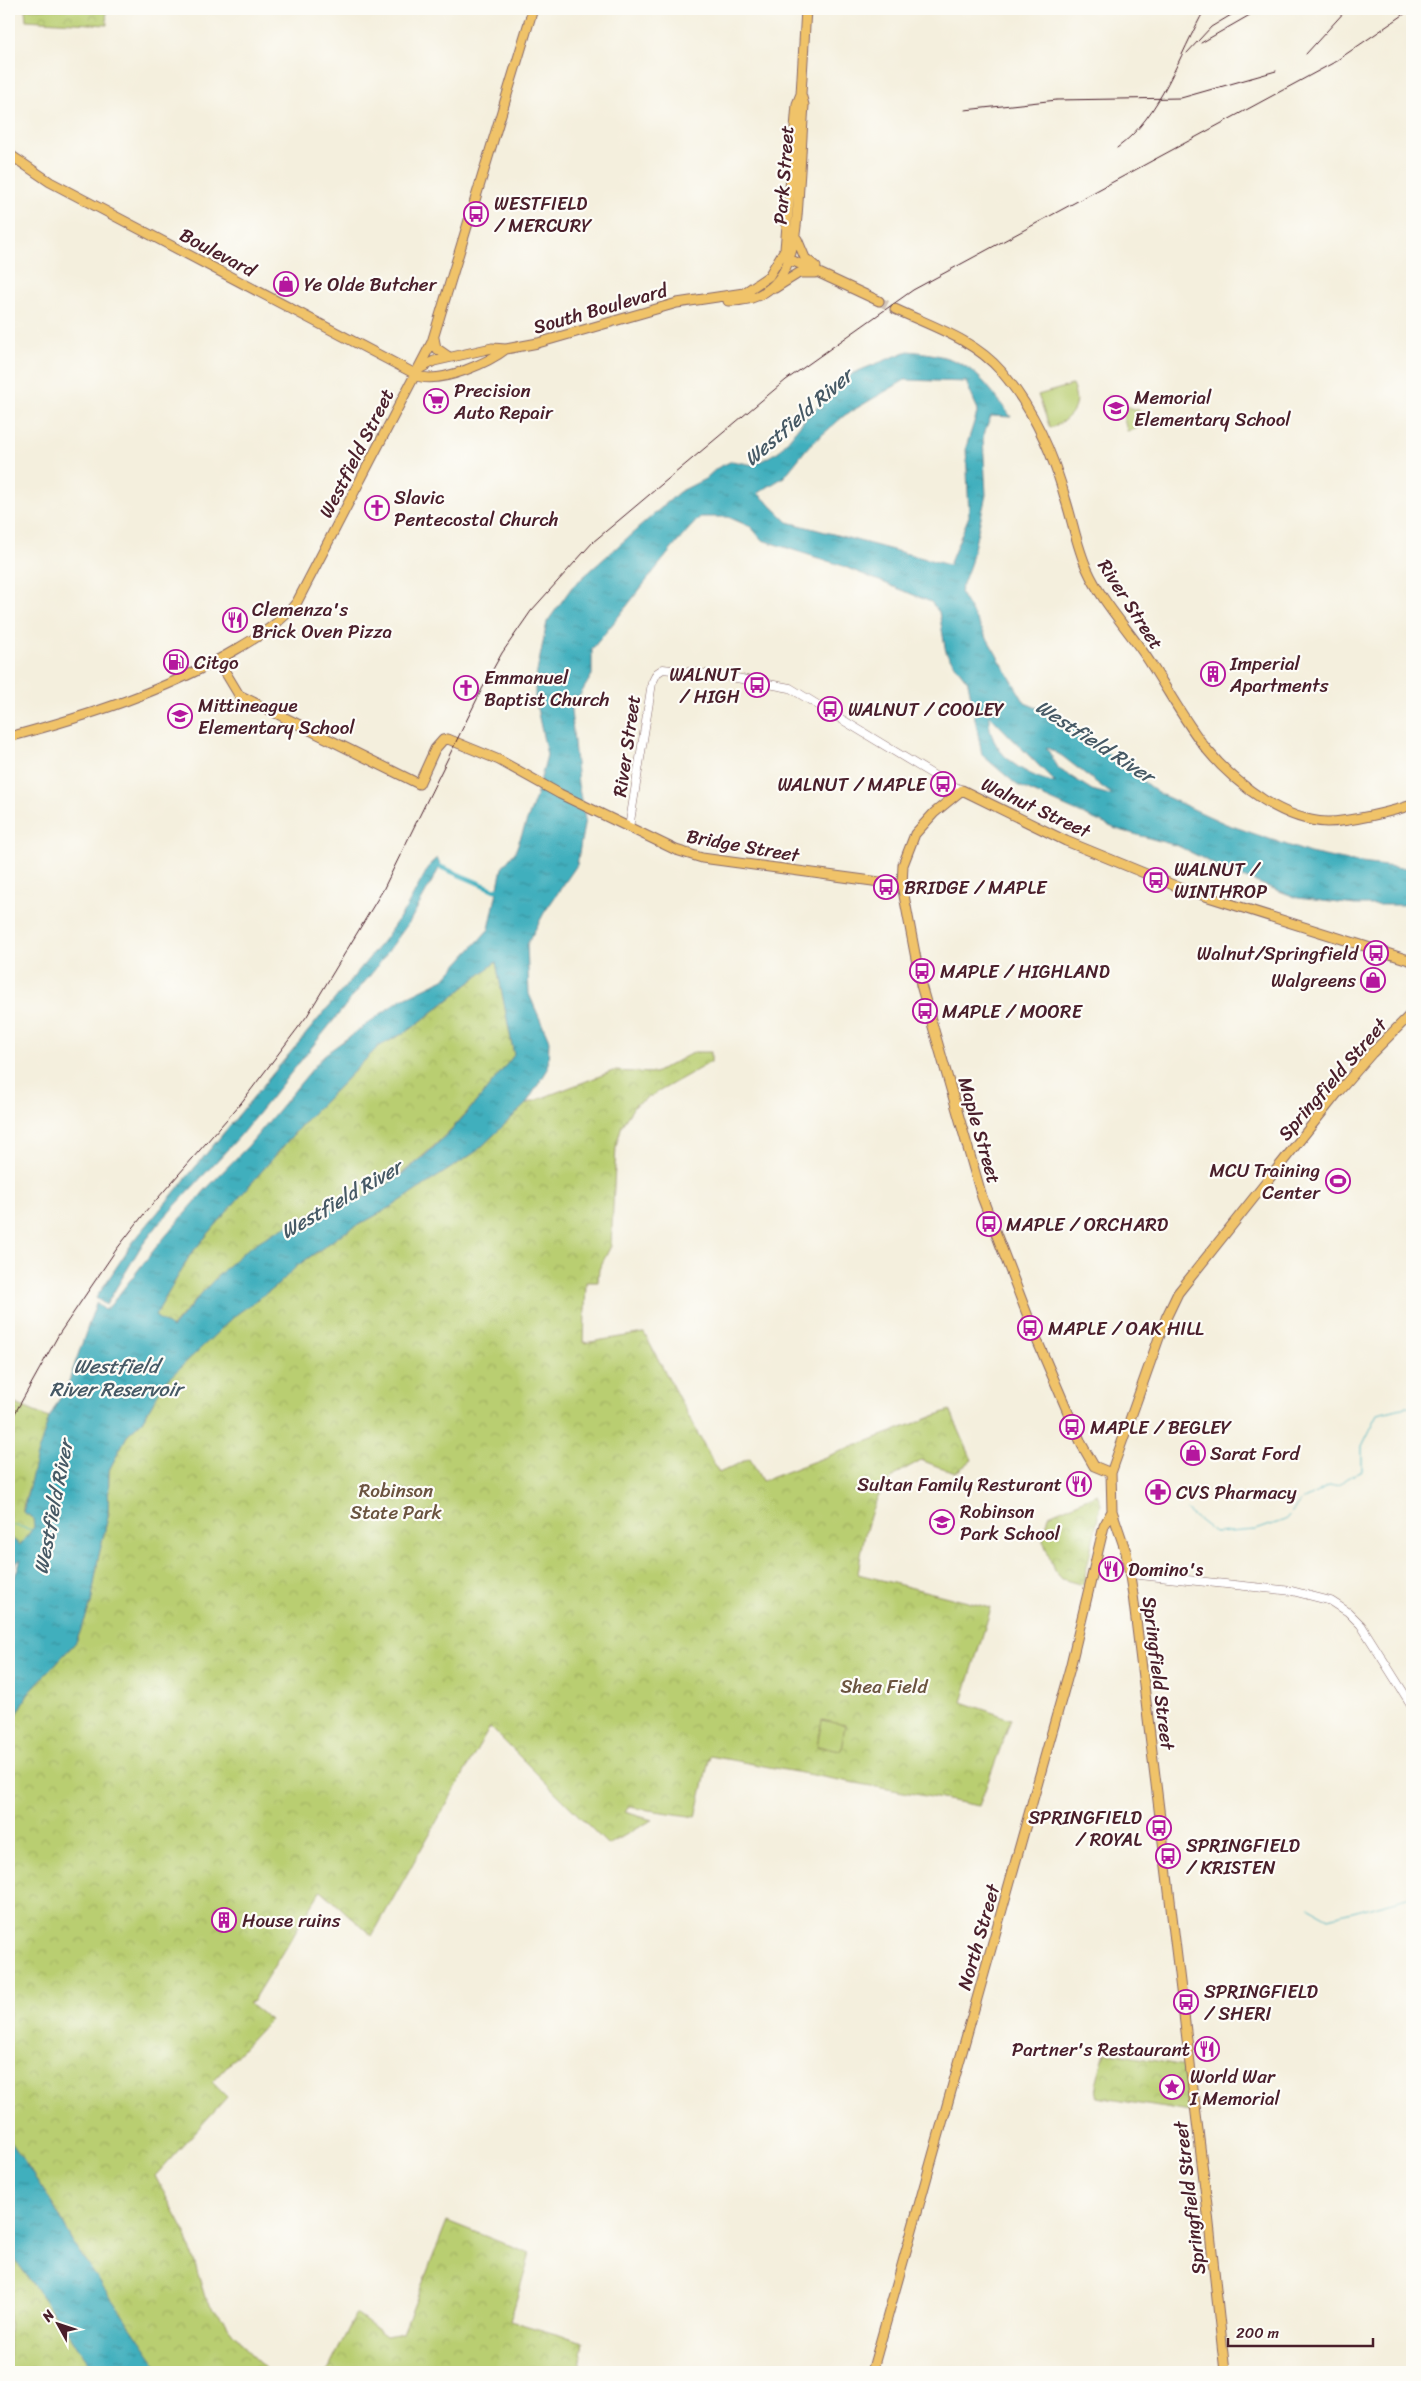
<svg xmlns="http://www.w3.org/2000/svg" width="1421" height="2381" font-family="Sriracha,sans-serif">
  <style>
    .park { fill: url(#park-crowns); stroke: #82764e }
    .garden { fill: #b9ce71; stroke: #82764e }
    .water { fill: url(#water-ripples); stroke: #456774; fill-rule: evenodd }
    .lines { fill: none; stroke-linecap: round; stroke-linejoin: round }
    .stream { stroke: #40afbd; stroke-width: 1 }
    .canal { stroke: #40afbd; stroke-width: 5 }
    .major-tunnel { stroke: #d2c5b9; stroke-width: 9; stroke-dasharray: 9 4.5; stroke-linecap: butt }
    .minor-casing { stroke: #866869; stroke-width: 9 }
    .major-casing { stroke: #866869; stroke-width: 11 }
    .minor { stroke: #fff; stroke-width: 8 }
    .major { stroke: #f0c369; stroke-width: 9 }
    .rail { stroke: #4a1f2b; stroke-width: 1 }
    .labels { text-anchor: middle; stroke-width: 4.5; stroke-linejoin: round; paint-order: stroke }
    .street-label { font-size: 19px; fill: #4a1f2b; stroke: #fdfcf7 }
    .poi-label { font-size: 19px; fill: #4a1f2b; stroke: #fdfcf7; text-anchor: start }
    .park-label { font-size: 19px; fill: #6b5440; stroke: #fdfcf7 }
    .water-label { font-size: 20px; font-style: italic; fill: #465965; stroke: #fdfcf7 }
  </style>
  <defs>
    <pattern id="park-crowns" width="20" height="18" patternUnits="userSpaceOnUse" patternTransform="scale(1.25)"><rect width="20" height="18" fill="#b9ce71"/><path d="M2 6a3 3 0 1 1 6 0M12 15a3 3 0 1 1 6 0" fill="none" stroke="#a1b062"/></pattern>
    <pattern id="water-ripples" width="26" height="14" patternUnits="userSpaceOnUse" patternTransform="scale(1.25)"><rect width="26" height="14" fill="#40afbd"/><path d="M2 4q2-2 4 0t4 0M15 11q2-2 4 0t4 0" fill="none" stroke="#388e9a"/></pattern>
  </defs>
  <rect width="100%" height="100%" fill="#fdfcf7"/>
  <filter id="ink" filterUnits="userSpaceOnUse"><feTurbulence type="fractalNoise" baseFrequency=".02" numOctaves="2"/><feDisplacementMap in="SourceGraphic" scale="10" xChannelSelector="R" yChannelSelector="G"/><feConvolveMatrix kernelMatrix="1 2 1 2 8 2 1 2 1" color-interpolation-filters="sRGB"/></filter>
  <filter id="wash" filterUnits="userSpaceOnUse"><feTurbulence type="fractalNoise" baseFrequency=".0096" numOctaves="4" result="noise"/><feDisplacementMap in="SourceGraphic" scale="20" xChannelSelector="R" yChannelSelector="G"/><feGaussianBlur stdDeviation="1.12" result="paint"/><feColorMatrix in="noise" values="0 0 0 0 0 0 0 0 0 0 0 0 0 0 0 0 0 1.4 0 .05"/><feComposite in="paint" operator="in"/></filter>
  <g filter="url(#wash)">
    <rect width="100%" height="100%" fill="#f4efdd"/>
    <!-- park -->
    <path class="park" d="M25 9H106L107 25 26 20Z
      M1126 406 1142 411V422L1136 429 1127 431 1122 411Z
      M496 962 514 1055C473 1108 434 1153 378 1190 357 1203 329 1206 307 1217 291 1225 272 1233 257 1243 224 1266 197 1298 171 1328L155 1316 190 1255 303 1123 378 1047 411 1029Z
      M694 1052H711V1062L635 1105 622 1125 616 1146 611 1246 599 1269 598 1282H586L584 1343 644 1333 719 1473 750 1458 762 1481 950 1410 972 1460 955 1473 921 1460C913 1465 904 1469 897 1474 869 1495 863 1542 858 1574L991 1608 962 1702 1011 1719 979 1806 710 1756 696 1817 629 1807 625 1812 652 1820 608 1845 490 1727 372 1936 321 1890 253 2000 248 2003 270 2020 212 2082 227 2097 155 2176 185 2232 205 2297 254 2358 269 2372H128L75 2246 54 2206 9 2139V1729L30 1691 76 1642 91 1604 98 1559 108 1517 109 1470 128 1434 142 1421 165 1382 175 1371 237 1314 279 1284 297 1266 342 1234 391 1207 477 1151 526 1104 613 1071 655 1073Z
      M9 1401 49 1418 23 1507V1512L33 1518 34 1527 20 1545 12 1538 9 1543Z
      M1097 1494 1101 1504 1083 1585 1062 1579 1054 1570 1043 1540 1049 1515Z
      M1105 2052 1185 2066 1190 2112 1097 2097 1096 2084Z
      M447 2221 530 2254 510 2321 584 2342 579 2372H327L356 2314 386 2336 403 2333Z
      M9 2251 96 2372H9Z"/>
    <!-- garden -->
    <path class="garden" d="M1072 385C1082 407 1071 419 1050 428L1038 395Z
      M1108 396 1118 398 1115 416 1104 414Z
      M822 1720 845 1725 841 1750 817 1746Z"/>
    <!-- water -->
    <path class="water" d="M908 351C966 356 978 371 1011 417L991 416 983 437 986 495 971 562 960 592 1025 703 1064 719 1158 793 1226 824 1310 853 1353 862 1402 868 1412 866V905H1355L1298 898 1232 873 1178 846 1116 829 1017 785 982 755 968 682 946 653 939 612 931 602 840 565 762 540 751 527 728 517H700C661 558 629 606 592 649V675L571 710 578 784 585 819 577 865 544 913 527 945 529 994 549 1040 548 1069 526 1104 477 1151 391 1207 342 1234 297 1266 279 1284 237 1314 165 1382 142 1421 128 1434 109 1470 108 1517 98 1559 91 1604 76 1642 30 1691 9 1729V1593L21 1559 9 1568V1543L11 1538 20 1545 34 1527 33 1518 23 1512 37 1455 49 1418 69 1381 96 1303 105 1310 109 1307 157 1246 207 1188 249 1145 324 1055 400 1000 444 979 489 929 502 868 515 852 536 797 547 755 535 699V682L547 622 572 587 679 492 705 479 717 468 732 461 754 465 779 451 805 419 853 373ZM905 380 966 382 978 410 966 447 969 516 949 565 788 522 758 493 784 477 808 447 845 415ZM989 715 1056 783C1022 775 987 752 989 715ZM1046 747 1062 756 1114 796 1092 790 1059 769ZM496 962 514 1055C474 1106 433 1158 376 1191 356 1203 330 1206 309 1216 292 1223 273 1232 258 1242 226 1262 196 1300 172 1328L155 1316 190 1255 303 1123 378 1047 411 1029Z
      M437 858 441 865 410 921 376 968 239 1137 161 1221 140 1248 106 1305 96 1298 133 1242 384 940 406 908 431 863Z
      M9 2139 54 2206 75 2246 162 2372H96L9 2251Z"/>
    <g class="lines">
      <!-- stream -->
      <path class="stream" d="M1187 1511 1215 1533 1256 1530 1285 1520 1302 1500 1329 1486 1338 1485 1347 1478 1362 1471V1446L1378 1414 1406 1407 1412 1408
        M9 1524 32 1530
        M1309 1907 1329 1918 1412 1896
        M1410 2372 1412 2361"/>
      <!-- canal -->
      <path class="canal" d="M436 865 495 890 502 888"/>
    </g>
  </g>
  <g filter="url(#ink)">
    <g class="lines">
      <!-- major-tunnel -->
      <path class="major-tunnel" d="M879 301 895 309"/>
      <defs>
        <path id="minor" d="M629 828 652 683 657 673 663 669 731 677 790 688 945 782 962 790
          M1130 1574 1292 1591 1331 1601 1348 1612 1361 1625 1412 1706"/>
        <path id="major" d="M9 154 50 182 421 377C444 382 488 363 506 349
          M797 239 805 258 816 267
          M787 258 879 301
          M775 288 799 273H815
          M728 301C796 302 796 235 799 186 801 159 802 132 804 105L801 94 806 9
          M895 309C933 327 973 339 1001 371 1033 408 1053 453 1066 501 1073 523 1077 547 1087 569 1102 603 1131 632 1151 664 1188 722 1204 761 1264 800 1283 812 1304 821 1327 822 1349 822 1390 812 1412 805
          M434 338 436 348 449 357
          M419 369 434 361 492 348 506 349 538 343 677 303 744 293 769 276 785 249 797 104 801 94
          M218 660 239 695 419 784 435 749 443 740 448 739 499 760 560 794 676 850 702 858 902 885
          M9 737C88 716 166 691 237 649 259 636 281 623 297 602L432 342 533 9
          M1111 1473 1094 1466 1082 1445 1037 1340 982 1197 921 985 902 885 903 865 915 834 934 813 962 790 1066 841 1183 889 1412 961
          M872 2372 1070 1668 1104 1526 1112 1511
          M1225 2372 1206 2196 1133 1595 1126 1552 1112 1511 1111 1473 1166 1318 1178 1293 1339 1091 1372 1053 1412 1013"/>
      </defs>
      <!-- minor casing -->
      <use href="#minor" class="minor-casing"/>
      <!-- major casing -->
      <use href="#major" class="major-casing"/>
      <!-- minor -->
      <use href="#minor" class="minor"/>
      <!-- major -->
      <use href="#major" class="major"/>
      <!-- rail -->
      <path class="rail" d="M1201 43 1255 12
        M1187 53 1211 27 1241 9
        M1306 54 1347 9
        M965 110 1057 100 1181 98 1276 71
        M1117 148C1162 115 1178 56 1205 9
        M9 1424 59 1334 116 1250 144 1214 241 1103 307 1016 383 890 482 689 502 653 531 611 593 542 786 380 913 290 1333 63 1412 9"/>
    </g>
  </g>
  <!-- icons -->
  <defs>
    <symbol id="bus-ring" viewBox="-11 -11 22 22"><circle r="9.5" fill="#fdfcf7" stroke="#b5179e" stroke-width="1.5"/><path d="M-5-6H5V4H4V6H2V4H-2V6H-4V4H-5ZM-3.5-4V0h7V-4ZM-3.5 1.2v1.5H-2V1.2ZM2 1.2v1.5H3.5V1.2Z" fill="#b5179e"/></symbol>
    <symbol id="shop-ring" viewBox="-11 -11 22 22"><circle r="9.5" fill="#fdfcf7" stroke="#b5179e" stroke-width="1.5"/><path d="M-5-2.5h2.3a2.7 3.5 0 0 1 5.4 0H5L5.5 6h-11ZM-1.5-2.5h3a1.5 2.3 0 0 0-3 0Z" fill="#b5179e"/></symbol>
    <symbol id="supermarket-ring" viewBox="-11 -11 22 22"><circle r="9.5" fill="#fdfcf7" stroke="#b5179e" stroke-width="1.5"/><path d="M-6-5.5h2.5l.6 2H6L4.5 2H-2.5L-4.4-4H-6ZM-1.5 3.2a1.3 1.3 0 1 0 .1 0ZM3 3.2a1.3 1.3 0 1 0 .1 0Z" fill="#b5179e"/></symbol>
    <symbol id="school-ring" viewBox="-11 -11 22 22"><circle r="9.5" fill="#fdfcf7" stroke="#b5179e" stroke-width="1.5"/><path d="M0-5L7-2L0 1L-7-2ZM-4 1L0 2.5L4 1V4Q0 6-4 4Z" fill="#b5179e"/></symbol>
    <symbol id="church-ring" viewBox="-11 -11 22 22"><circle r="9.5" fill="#fdfcf7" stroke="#b5179e" stroke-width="1.5"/><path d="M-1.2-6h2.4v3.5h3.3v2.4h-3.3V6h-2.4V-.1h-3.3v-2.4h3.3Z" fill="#b5179e"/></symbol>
    <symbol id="restaurant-ring" viewBox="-11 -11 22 22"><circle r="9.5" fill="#fdfcf7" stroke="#b5179e" stroke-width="1.5"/><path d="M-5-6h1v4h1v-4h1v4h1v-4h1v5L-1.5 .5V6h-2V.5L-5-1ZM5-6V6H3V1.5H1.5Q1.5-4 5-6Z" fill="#b5179e"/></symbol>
    <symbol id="fuel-ring" viewBox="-11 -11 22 22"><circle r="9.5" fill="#fdfcf7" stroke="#b5179e" stroke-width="1.5"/><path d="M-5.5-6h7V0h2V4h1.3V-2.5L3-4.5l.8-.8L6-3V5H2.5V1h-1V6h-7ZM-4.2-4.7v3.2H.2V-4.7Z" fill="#b5179e"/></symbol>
    <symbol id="building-ring" viewBox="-11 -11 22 22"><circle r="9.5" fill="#fdfcf7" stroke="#b5179e" stroke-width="1.5"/><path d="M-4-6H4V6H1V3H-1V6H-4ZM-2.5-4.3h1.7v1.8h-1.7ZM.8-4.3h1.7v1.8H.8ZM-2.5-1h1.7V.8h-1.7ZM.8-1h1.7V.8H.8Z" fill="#b5179e"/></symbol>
    <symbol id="stadium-ring" viewBox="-11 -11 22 22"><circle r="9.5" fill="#fdfcf7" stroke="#b5179e" stroke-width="1.5"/><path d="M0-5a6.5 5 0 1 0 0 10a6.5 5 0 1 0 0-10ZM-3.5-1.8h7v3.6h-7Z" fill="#b5179e"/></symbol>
    <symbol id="pharmacy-ring" viewBox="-11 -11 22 22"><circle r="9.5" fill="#fdfcf7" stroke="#b5179e" stroke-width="1.5"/><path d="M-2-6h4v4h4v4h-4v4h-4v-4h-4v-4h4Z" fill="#b5179e"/></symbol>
    <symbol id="sight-ring" viewBox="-11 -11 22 22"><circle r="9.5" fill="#fdfcf7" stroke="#b5179e" stroke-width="1.5"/><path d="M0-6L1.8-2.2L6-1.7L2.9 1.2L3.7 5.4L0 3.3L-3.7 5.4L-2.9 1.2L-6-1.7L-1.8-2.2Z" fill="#b5179e"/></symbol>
  </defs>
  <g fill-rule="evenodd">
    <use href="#bus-ring" x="462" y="200" width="28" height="28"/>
    <use href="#shop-ring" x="272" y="270" width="28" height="28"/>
    <use href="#supermarket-ring" x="422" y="387" width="28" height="28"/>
    <use href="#school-ring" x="1102" y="394" width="28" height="28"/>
    <use href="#church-ring" x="363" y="494" width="28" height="28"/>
    <use href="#restaurant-ring" x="221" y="606" width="28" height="28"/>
    <use href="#fuel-ring" x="162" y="648" width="28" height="28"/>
    <use href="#building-ring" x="1199" y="660" width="28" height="28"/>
    <use href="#bus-ring" x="743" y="671" width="28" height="28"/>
    <use href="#church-ring" x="452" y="674" width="28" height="28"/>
    <use href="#bus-ring" x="816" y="695" width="28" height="28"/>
    <use href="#school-ring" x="166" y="702" width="28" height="28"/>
    <use href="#bus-ring" x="929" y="770" width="28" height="28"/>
    <use href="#bus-ring" x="1142" y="866" width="28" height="28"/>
    <use href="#bus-ring" x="872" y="873" width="28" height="28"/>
    <use href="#bus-ring" x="1362" y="939" width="28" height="28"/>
    <use href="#bus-ring" x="908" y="957" width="28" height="28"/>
    <use href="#shop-ring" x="1359" y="966" width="28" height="28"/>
    <use href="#bus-ring" x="911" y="997" width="28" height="28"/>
    <use href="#stadium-ring" x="1324" y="1167" width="28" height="28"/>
    <use href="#bus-ring" x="975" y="1210" width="28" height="28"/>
    <use href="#bus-ring" x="1016" y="1314" width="28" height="28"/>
    <use href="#bus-ring" x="1058" y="1413" width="28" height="28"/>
    <use href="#shop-ring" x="1179" y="1439" width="28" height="28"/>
    <use href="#restaurant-ring" x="1065" y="1470" width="28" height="28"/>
    <use href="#pharmacy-ring" x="1144" y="1478" width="28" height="28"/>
    <use href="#school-ring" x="928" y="1508" width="28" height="28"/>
    <use href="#restaurant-ring" x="1097" y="1555" width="28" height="28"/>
    <use href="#bus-ring" x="1145" y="1814" width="28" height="28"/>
    <use href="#bus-ring" x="1154" y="1842" width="28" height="28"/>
    <use href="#building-ring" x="210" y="1906" width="28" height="28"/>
    <use href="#bus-ring" x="1172" y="1988" width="28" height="28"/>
    <use href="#restaurant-ring" x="1193" y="2035" width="28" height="28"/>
    <use href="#sight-ring" x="1158" y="2073" width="28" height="28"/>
  </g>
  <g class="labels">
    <!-- street labels -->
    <g class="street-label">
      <text transform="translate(783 175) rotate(-86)" y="7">Park Street</text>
      <text transform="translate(218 252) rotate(28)" y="7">Boulevard</text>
      <text transform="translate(600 308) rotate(-16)" y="7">South Boulevard</text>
      <text transform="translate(356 453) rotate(-63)" y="7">Westfield Street</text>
      <text transform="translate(1131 604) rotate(57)" y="7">River Street</text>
      <text transform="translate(626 746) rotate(-82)" y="7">River Street</text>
      <text transform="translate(1036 807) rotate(25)" y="7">Walnut Street</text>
      <text transform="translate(743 845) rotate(10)" y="7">Bridge Street</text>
      <text transform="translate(1332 1079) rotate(-49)" y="7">Springfield Street</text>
      <text transform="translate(980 1130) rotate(74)" y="7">Maple Street</text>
      <text transform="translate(1159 1673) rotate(83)" y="7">Springfield Street</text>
      <text transform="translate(978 1937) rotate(-74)" y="7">North Street</text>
      <text transform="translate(1189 2198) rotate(-97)" y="7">Springfield Street</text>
    </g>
    <!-- poi labels -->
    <g class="poi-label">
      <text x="494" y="210">WESTFIELD<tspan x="494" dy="22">/ MERCURY</tspan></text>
      <text x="304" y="291">Ye Olde Butcher</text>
      <text x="454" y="397">Precision<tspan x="454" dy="22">Auto Repair</tspan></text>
      <text x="1134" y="404">Memorial<tspan x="1134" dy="22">Elementary School</tspan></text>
      <text x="394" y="504">Slavic<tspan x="394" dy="22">Pentecostal Church</tspan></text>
      <text x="252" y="616">Clemenza's<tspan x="252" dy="22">Brick Oven Pizza</tspan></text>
      <text x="194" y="669">Citgo</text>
      <text x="1230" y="670">Imperial<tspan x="1230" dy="22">Apartments</tspan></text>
      <text x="740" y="681" text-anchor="end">WALNUT<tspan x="740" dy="22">/ HIGH</tspan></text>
      <text x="484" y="684">Emmanuel<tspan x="484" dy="22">Baptist Church</tspan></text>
      <text x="198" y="712">Mittineague<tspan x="198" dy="22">Elementary School</tspan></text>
      <text x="848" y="716">WALNUT / COOLEY</text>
      <text x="926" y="791" text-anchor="end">WALNUT / MAPLE</text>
      <text x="1174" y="876">WALNUT /<tspan x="1174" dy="22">WINTHROP</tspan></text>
      <text x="904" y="894">BRIDGE / MAPLE</text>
      <text x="1358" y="960" text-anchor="end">Walnut/Springfield</text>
      <text x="940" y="978">MAPLE / HIGHLAND</text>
      <text x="1356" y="987" text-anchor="end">Walgreens</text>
      <text x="942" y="1018">MAPLE / MOORE</text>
      <text x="1320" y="1177" text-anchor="end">MCU Training<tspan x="1320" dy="22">Center</tspan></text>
      <text x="1006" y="1231">MAPLE / ORCHARD</text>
      <text x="1048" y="1335">MAPLE / OAK HILL</text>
      <text x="1090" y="1434">MAPLE / BEGLEY</text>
      <text x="1210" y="1460">Sarat Ford</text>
      <text x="1062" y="1491" text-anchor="end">Sultan Family Resturant</text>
      <text x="1176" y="1499">CVS Pharmacy</text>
      <text x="960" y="1518">Robinson<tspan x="960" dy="22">Park School</tspan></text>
      <text x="1128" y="1576">Domino's</text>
      <text x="1142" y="1824" text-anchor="end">SPRINGFIELD<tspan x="1142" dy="22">/ ROYAL</tspan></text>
      <text x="1186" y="1852">SPRINGFIELD<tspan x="1186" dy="22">/ KRISTEN</tspan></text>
      <text x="242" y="1927">House ruins</text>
      <text x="1204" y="1998">SPRINGFIELD<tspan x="1204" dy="22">/ SHERI</tspan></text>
      <text x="1190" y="2056" text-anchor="end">Partner's Restaurant</text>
      <text x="1190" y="2083">World War<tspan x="1190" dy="22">I Memorial</tspan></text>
    </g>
    <!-- park labels -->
    <g class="park-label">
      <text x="396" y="1497">Robinson<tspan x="396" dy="22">State Park</tspan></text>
      <text x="884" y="1693">Shea Field</text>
    </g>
    <!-- water labels -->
    <g class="water-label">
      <text transform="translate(798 417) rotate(-41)" y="7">Westfield River</text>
      <text transform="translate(1095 741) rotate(33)" y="7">Westfield River</text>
      <text transform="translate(341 1199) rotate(-30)" y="7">Westfield River</text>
      <text x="116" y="1373">Westfield<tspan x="116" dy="23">River Reservoir</tspan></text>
      <text transform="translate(53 1507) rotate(-79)" y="7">Westfield River</text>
    </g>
  </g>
  <!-- margin -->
  <rect width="1421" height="2381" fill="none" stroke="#fdfcf7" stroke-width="30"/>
  <!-- north arrow -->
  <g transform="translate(58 2324) rotate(310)" stroke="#fdfcf7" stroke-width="4" paint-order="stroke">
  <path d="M0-4L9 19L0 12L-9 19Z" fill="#4a1f2b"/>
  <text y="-8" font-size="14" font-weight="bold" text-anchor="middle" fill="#4a1f2b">N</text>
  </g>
  <!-- scale -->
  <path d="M1228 2338v8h145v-8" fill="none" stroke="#4a1f2b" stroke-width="2.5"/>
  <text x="1236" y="2338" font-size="15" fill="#4a1f2b" stroke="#fdfcf7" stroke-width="4" paint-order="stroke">200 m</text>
</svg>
